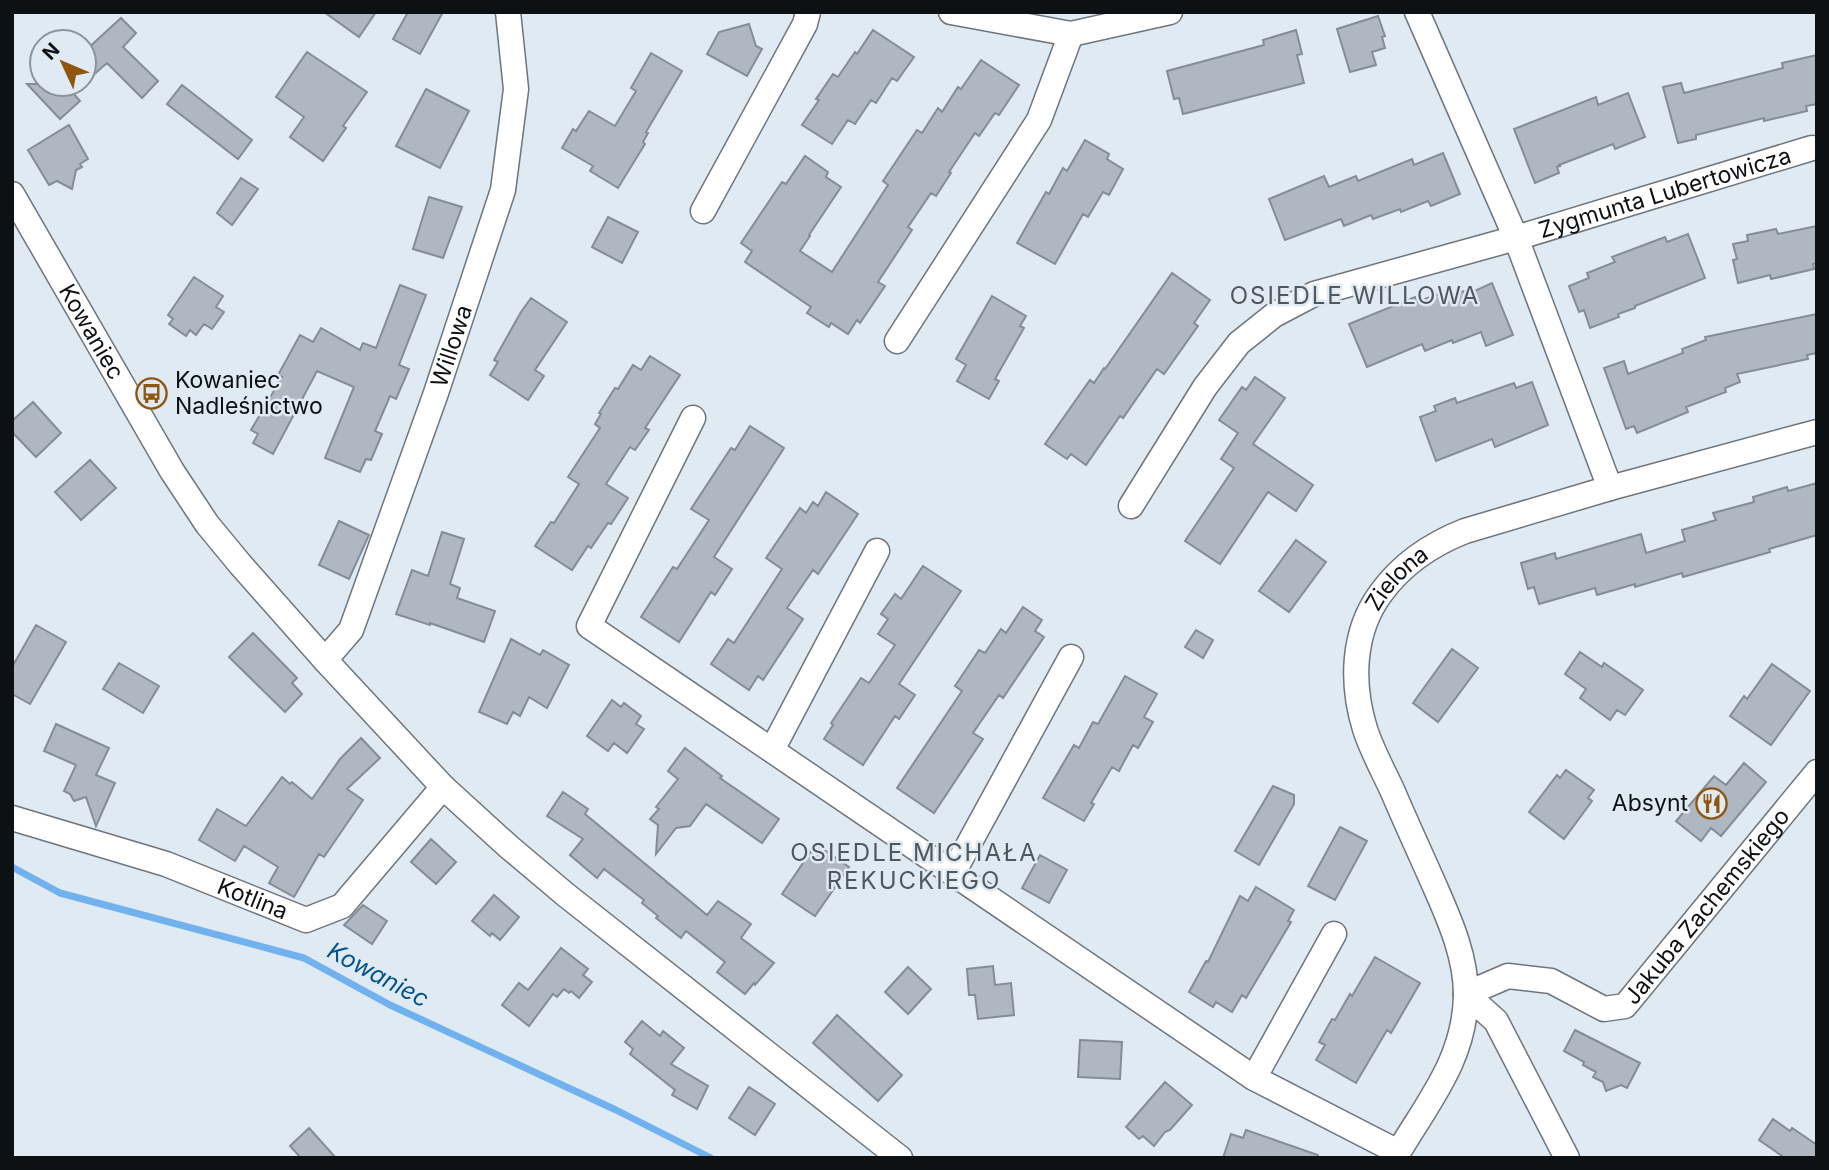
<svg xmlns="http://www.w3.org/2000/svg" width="1829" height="1170" font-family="Inter,sans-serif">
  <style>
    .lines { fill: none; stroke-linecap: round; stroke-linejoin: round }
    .stream { stroke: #71b2ee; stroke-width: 7 }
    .building { fill: #afb8c0; stroke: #848c95; stroke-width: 2 }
    .minor-casing { stroke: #6d757d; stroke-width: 27 }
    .minor { stroke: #fff; stroke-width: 24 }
    .labels { text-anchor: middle; stroke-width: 5; stroke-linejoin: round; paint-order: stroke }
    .street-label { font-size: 23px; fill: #0e1114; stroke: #e0eaf3 }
    .poi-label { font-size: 23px; fill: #0e1114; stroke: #e0eaf3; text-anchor: start }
    .neighbourhood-label { font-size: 24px; letter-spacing: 2px; fill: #50585f; stroke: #e0eaf3 }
    .water-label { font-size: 24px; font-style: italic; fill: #055389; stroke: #e0eaf3 }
  </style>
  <rect width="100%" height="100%" fill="#e0eaf3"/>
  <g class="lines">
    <!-- stream -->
    <path class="stream" d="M12 867 60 893 304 958 390 1005 616 1110 711 1158"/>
  </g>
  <!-- building -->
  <path class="building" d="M324 12H376L359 37Z
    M408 12H443L420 54 393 39Z
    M1378 16 1385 36 1382 37 1385 48 1372 52 1376 65 1350 72 1337 29Z
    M121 18 136 33 123 47 158 81 142 98 107 63 84 83V52Z
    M749 24 756 46 762 49 747 76 707 54 719 32Z
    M873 30 914 57 897 81 892 78 876 103 871 100 855 124 848 120 832 144 802 125 819 100 816 99 833 74 838 77 855 52 857 54Z
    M1296 30 1302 54 1297 55 1304 83 1183 114 1179 98 1174 99 1167 71 1264 45 1263 40Z
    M307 52 367 92 343 126 346 128 323 161 290 137 304 117 276 97Z
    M651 53 682 71 646 132 648 133 643 142 645 144 618 188 590 171 593 166 562 148 573 129 576 131 589 111 615 126 636 91 631 88Z
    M1817 55V104L1806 106 1807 111 1764 121V118L1696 135V139L1678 143 1663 87 1681 83 1684 93 1783 68 1782 63Z
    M981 60 1019 85 999 115 995 113 979 136 975 133 949 172 951 173 936 196 931 193 908 227 912 230 878 282 885 286 860 323 857 320 848 334 831 323 829 327 807 313 811 307 745 262 752 251 741 243 782 182 786 184 805 156 828 172 826 177 841 187 809 235 810 236 800 251 832 272 888 185 883 181 917 130 922 133 938 108 942 112 958 87 961 89Z
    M27 84H65L80 101 60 119Z
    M182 85 252 140 238 159 167 104Z
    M426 89 469 111 440 168 396 146Z
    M1628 93 1645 137 1615 149 1613 144 1559 165 1560 166 1557 167 1559 173 1535 183 1514 129 1596 97 1598 105Z
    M69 125 88 159 80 164 82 167 76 170 72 189 57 181 49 185 28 150Z
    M1085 140 1109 154 1107 159 1123 169 1109 195 1103 192 1088 217 1083 214 1055 264 1017 243 1046 192 1049 194 1063 168 1067 171Z
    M1443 153 1460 194 1431 206 1428 201 1401 212 1400 209 1373 219 1371 215 1344 226 1341 219 1285 240 1269 199 1324 176 1329 187 1356 176 1358 181 1412 159 1414 165Z
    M241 178 258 189 232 225 217 213Z
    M429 197 462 207 443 258 413 249Z
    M608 217 638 232 622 263 592 247Z
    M1817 226V263L1813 264 1814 269 1771 279 1770 275 1738 283 1733 260 1737 259 1733 244 1748 241 1747 235 1776 229 1778 234Z
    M1688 234 1705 278 1635 306V308L1618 314 1619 317 1590 328 1584 310 1579 312 1569 286 1589 278 1587 273 1615 262 1612 257 1665 237 1667 242Z
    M1172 273 1210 300 1194 323 1198 326 1164 374 1157 369 1123 418 1120 416 1086 465 1071 454 1067 459 1045 444 1090 380 1094 383 1104 368 1105 369Z
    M194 277 223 296 216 307 224 312 212 329 204 324 196 335 190 330 186 336 169 324 173 319 168 315Z
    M1492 283 1513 335 1486 346 1481 332 1453 343 1452 340 1425 351 1422 344 1367 367 1349 324 1415 297 1417 302 1446 291 1449 297 1464 291 1466 295Z
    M400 285 426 295 399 365 409 369 396 399 390 396 375 431 382 434 371 460 366 459 360 472 325 458 354 387 317 371 273 454 253 443 258 434 251 430 282 377 278 375 300 335 313 342 321 328 360 350 363 343 376 348Z
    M992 296 1026 316 1020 326 1024 328 995 379 999 381 989 399 957 381 966 365 956 359Z
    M531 298 567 322 535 370 544 376 528 400 490 375 498 362 494 360 521 312Z
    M1817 314V353L1807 355 1808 359 1737 374 1740 382 1725 388 1726 392 1686 407 1688 412 1637 433 1634 426 1626 429 1604 368 1624 361 1628 374 1683 353 1682 349 1706 340 1705 337Z
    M650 356 680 375 645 428 649 430 635 450 630 447 606 484 628 498 611 524 608 523 591 548 588 546 572 570 535 546 551 522 554 523 579 484 568 477 600 428 595 424 601 414 599 413 615 388 618 389 633 365 641 370Z
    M1255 377 1285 398 1253 444 1313 485 1296 511 1268 492 1220 564 1185 541 1234 468 1221 459 1238 433 1219 420 1242 387 1246 390Z
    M1532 382 1548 425 1495 447 1492 439 1436 461 1420 417 1436 411 1434 406 1455 398 1457 403 1514 383 1516 388Z
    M33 402 61 433 36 457 12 432V421Z
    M750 426 784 448 714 557 732 569 715 595 711 592 679 642 641 617 673 567 677 569 709 520 691 509 731 448 735 450Z
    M90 460 116 488 81 520 55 492Z
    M1817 483V535L1769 549 1770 552 1683 577 1682 573 1635 587V584L1597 595 1595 588 1539 604 1534 587 1528 589 1521 563 1555 553 1556 559 1641 534 1646 553 1685 541 1682 530 1716 520 1713 513 1754 502 1753 497 1787 487 1788 491Z
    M826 492 858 514 818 574 813 570 787 608 803 619 763 680 758 676 749 690 711 664 728 639 734 643 782 569 766 558 800 508 806 513 813 502 818 506Z
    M339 521 369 535 349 579 319 565Z
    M442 532 464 539 450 584 460 588 457 598 495 611 484 642 430 623V625L396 614 412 570 428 576Z
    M1296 540 1326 562 1289 612 1259 591Z
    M923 566 961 591 899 684 915 695 899 719 895 716 863 765 824 739 833 725 831 723 861 678 869 683 895 645 878 634 888 619 881 614 895 594 901 599Z
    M1023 607 1042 620 1035 631 1044 637 1003 698 999 695 973 733 983 739 934 813 897 788 962 691 955 686 979 650 985 653 1001 629 1006 633Z
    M36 625 66 642 30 704 12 694V667Z
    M1196 630 1213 640 1203 658 1185 647Z
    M253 633 297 678 292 683 302 694 285 712 229 657Z
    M511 639 540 655 543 650 569 665 547 708 529 697 520 716 513 712 507 724 479 712Z
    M1452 649 1478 668 1438 722 1413 703Z
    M1580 652 1602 667 1604 663 1643 690 1625 715 1617 710 1610 720 1580 698 1586 689 1565 674Z
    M119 663 159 686 143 713 103 689Z
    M1772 664 1810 691 1771 745 1730 716 1744 696 1747 699Z
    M1125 676 1157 694 1144 717 1153 722 1138 748 1133 745 1119 771 1112 767 1091 803 1094 804 1084 821 1043 798 1074 745 1079 748 1093 722 1098 724Z
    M612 700 621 707 624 703 641 716 636 724 644 729 627 753 614 743 608 751 587 736Z
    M56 724 109 748 96 775 115 783 96 826 86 797 74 801 70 794 64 791 76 765 44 751Z
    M361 738 380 758 347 789 363 800 324 857 319 854 294 897 269 883 278 867 244 846 235 861 199 840 217 809 246 826 282 777 290 784 292 782 312 799 340 759Z
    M685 748 722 776 720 778 779 819 762 843 706 804 690 826 676 828 656 854 658 825 650 819 659 809 656 807 678 779 668 771Z
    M1744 763 1766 782 1721 836 1711 828 1701 841 1676 821 1714 776 1726 785Z
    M1566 770 1594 790 1588 798 1592 801 1564 839 1529 812 1557 775 1560 778Z
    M1273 786 1294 795V804L1259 865 1235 851Z
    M563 792 588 809 585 814 707 915 718 901 751 924 741 938 774 963 755 985 754 983 745 994 717 972 725 962 686 931 681 938 656 918 658 916 642 903 644 900 604 869 597 878 570 855 583 839 547 816Z
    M1340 827 1367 841 1335 900 1308 886Z
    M431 839 456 862 436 884 411 862Z
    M816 844 849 867 815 916 782 894Z
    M1040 855 1067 870 1049 903 1022 888Z
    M1256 887 1294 910 1288 921 1291 922 1246 998 1242 995 1232 1012 1216 1002 1213 1007 1189 992 1206 961 1208 962 1240 896 1248 901Z
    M494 895 519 917 500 940 492 933 490 936 472 921Z
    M363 905 387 921 372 944 344 925Z
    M561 948 588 969 583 975 592 982 579 998 571 991 569 993 564 989 557 997 553 994 529 1026 502 1005 519 983 528 990Z
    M1375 957 1420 983 1391 1033 1387 1030 1356 1083 1316 1060 1325 1045 1319 1042 1332 1019 1335 1020 1350 994 1352 996Z
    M993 966 995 985 1011 983 1014 1015 978 1019 975 995H969L967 969Z
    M908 967 931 989 908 1014 885 992Z
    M837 1015 902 1075 878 1101 813 1043Z
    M642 1021 660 1036 663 1031 684 1048 671 1064 708 1086 697 1109 672 1095 675 1090 630 1054 633 1049 625 1042Z
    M1575 1030 1640 1063 1627 1088 1621 1085 1606 1091 1603 1082 1593 1077 1596 1072 1583 1065 1584 1062 1564 1051Z
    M1080 1040 1122 1042 1120 1079 1078 1077Z
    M1165 1082 1192 1105 1170 1130 1165 1132 1154 1146 1143 1136 1139 1139 1126 1127Z
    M749 1087 775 1104 755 1135 729 1118Z
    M1773 1119 1790 1131 1792 1128 1817 1145V1158H1785L1759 1140Z
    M309 1128 336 1158H301L290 1146Z
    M1246 1130 1318 1155 1317 1158H1223L1231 1134 1243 1138Z"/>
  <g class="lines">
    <defs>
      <g id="minor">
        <path d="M951 12 1071 34 1170 12"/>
        <path d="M1417 12 1516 238 1610 488"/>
        <path id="s1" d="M12 194 172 471 207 524 240 564 325 660 443 787 509 847 566 895 900 1158"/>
        <path d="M703 211 805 24 808 12"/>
        <path d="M897 341 1039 120 1071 34"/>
        <path d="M693 418 589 626 1254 1078 1398 1152"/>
        <path id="s2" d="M1131 506 1205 387 1239 343 1274 315 1314 294 1516 238 1812 148"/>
        <path id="s3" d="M325 660 351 630 436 393 503 190 516 89 508 12"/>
        <path d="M772 750 877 551"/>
        <path id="s4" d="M12 818 166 864 306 920 342 906 443 787"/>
        <path d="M953 873 1071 657"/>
        <path id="s5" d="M1466 994 1508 976 1551 981 1604 1009 1625 1006 1817 772"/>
        <path d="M1466 994 1496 1021 1567 1158"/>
        <path d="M1254 1078 1334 934"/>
        <path id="s6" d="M1395 1158C1426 1104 1465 1061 1466 995 1466 958 1451 923 1436 889 1422 857 1407 825 1393 792 1384 772 1372 751 1365 729 1351 684 1352 632 1381 593 1402 564 1432 544 1465 531L1610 488 1817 432"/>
      </g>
    </defs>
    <!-- minor casing -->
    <use href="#minor" class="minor-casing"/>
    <!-- minor -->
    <use href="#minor" class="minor"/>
  </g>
  <!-- icons -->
  <defs>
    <symbol id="bus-ring" viewBox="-11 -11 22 22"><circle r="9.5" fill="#e0eaf3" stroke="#8f560f" stroke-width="1.5"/><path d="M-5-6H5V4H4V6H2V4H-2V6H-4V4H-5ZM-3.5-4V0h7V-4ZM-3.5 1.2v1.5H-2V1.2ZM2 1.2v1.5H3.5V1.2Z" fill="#8f560f"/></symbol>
    <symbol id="restaurant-ring" viewBox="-11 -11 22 22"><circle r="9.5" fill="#e0eaf3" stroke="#8f560f" stroke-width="1.5"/><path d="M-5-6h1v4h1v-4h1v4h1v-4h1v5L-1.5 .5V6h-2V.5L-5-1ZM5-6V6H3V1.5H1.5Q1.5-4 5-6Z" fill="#8f560f"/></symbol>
  </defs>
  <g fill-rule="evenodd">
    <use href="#bus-ring" x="134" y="376" width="35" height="35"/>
    <use href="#restaurant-ring" x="1694" y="786" width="35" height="35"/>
  </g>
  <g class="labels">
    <!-- street labels -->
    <g class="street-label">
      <text dy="8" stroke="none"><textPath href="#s2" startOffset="651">Zygmunta Lubertowicza</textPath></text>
      <text dy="8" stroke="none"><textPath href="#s1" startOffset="159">Kowaniec</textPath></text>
      <text dy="8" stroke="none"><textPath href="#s3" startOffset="341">Willowa</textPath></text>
      <text dy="8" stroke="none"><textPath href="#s6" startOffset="630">Zielona</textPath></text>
      <text dy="8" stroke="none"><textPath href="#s4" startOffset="254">Kotlina</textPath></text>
      <text dy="8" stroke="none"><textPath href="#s5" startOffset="299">Jakuba Zachemskiego</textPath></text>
    </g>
    <!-- poi labels -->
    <g class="poi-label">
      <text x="175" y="388">Kowaniec<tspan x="175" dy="26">Nadleśnictwo</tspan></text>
      <text x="1688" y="811" text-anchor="end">Absynt</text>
    </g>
    <!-- neighbourhood labels -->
    <g class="neighbourhood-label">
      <text x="1355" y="304">OSIEDLE WILLOWA</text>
      <text x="914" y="861">OSIEDLE MICHAŁA<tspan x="914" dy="28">REKUCKIEGO</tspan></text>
    </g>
    <!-- water labels -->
    <g class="water-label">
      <text transform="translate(378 975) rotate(28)" y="8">Kowaniec</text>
    </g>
  </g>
  <!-- border -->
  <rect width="1829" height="1170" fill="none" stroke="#0e1114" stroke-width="28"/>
  <!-- north arrow -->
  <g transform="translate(63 63) rotate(314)"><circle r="33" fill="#e0eaf3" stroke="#8c939a" stroke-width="2"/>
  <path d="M0-5L12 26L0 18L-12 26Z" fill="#8f560f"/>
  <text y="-10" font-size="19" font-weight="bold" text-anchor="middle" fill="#0e1114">N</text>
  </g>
</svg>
